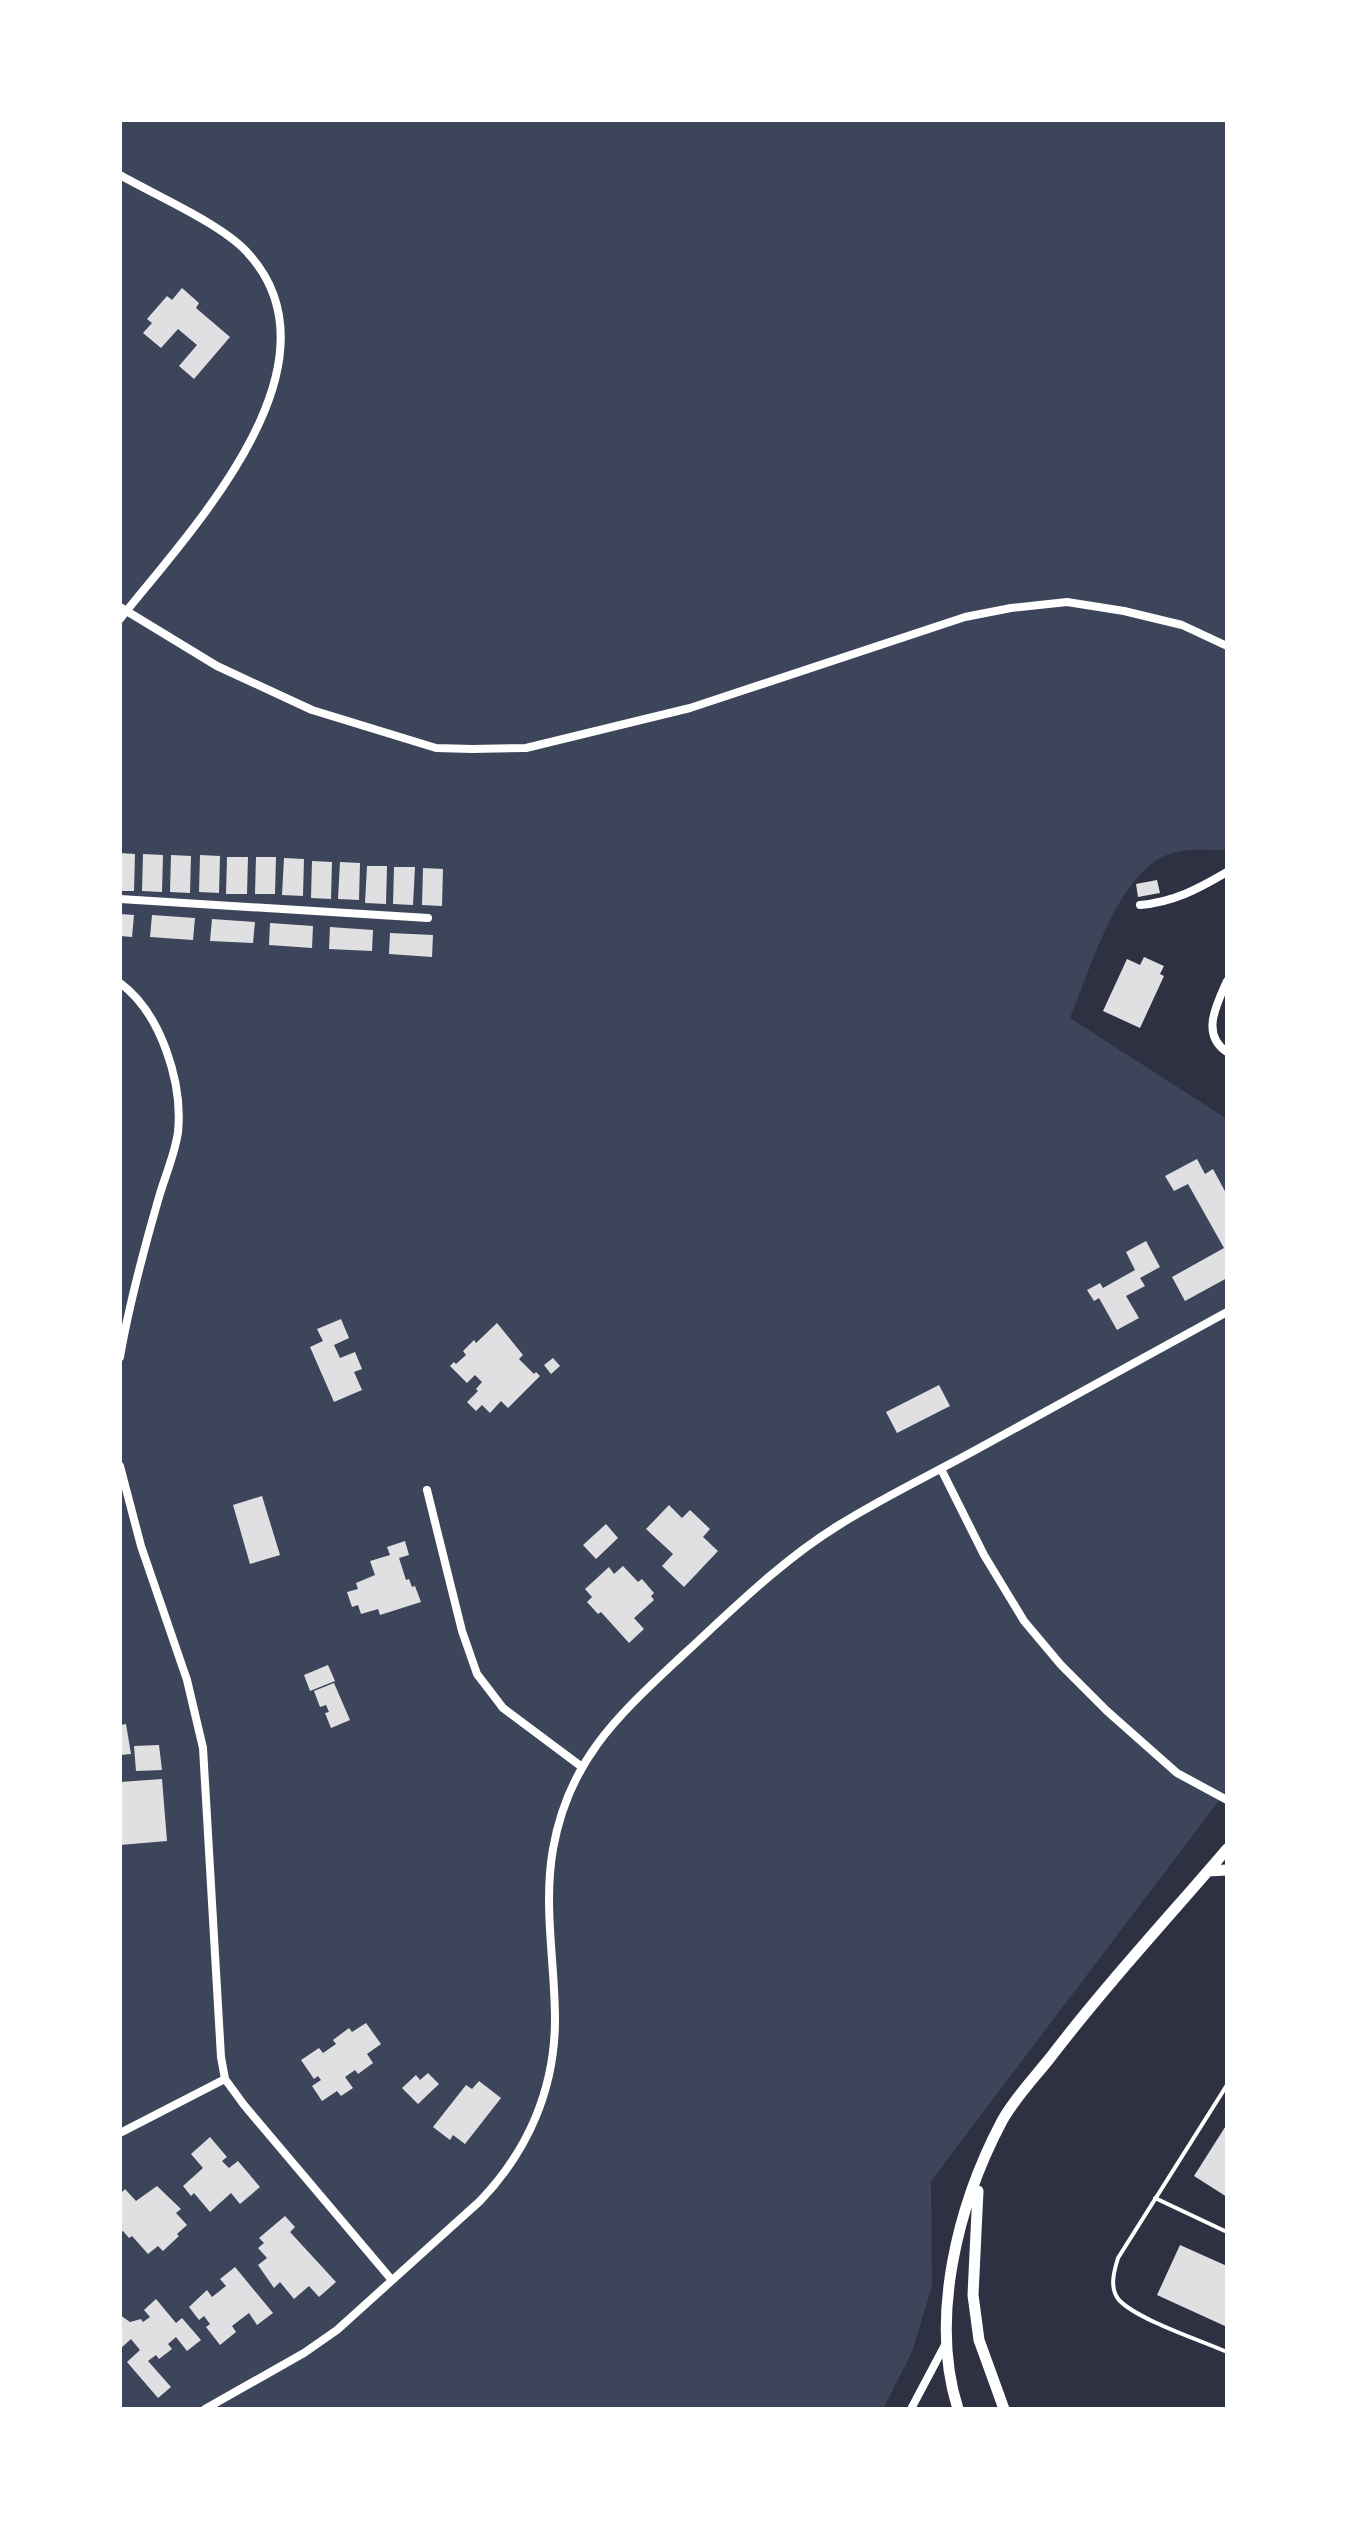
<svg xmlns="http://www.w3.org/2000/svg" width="1347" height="2529" font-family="'Roboto Condensed',sans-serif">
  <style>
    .green { fill: #3c4559 }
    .building { fill: #e0e0e3 }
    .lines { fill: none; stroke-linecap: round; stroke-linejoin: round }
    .service { stroke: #fff; stroke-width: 4 }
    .minor { stroke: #fff; stroke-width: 8 }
    .tertiary { stroke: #fff; stroke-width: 11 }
  </style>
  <rect width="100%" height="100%" fill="#2d3142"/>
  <!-- green -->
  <path class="green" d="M120 120H1227V850C1204 850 1181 847 1160 858 1114 885 1090 971 1070 1018L1227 1119V1790L931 2181 932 2286 912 2352 883 2409H120Z"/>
  <!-- building -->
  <path class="building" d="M182 288 199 303 196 308 230 337 194 379 179 366 197 345 178 329 161 348 143 333 152 323 147 319 167 296 172 300Z
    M120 853 135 854 134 891H120Z
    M143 854 163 855 162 892 142 891Z
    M171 855 191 856 190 893 170 892Z
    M200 855 220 856 219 893 199 892Z
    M227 857H248L247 894H226Z
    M256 857H276L275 894H255Z
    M284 858 304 859 303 896 282 895Z
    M312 861 332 862 331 899 311 898Z
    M340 862 360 863 359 900 338 899Z
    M367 866H387L386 904 365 903Z
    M394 867H415L413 905 393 904Z
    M423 868 443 869 442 906 422 905Z
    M1157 880 1160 893 1138 897 1136 884Z
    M120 914 134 915 132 937 120 936Z
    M152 915 195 918 193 940 150 937Z
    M212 919 255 922 253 943 210 941Z
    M270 923 313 926 312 948 269 945Z
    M330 927 373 930 372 951 329 949Z
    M390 933 433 935 432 957 389 954Z
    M1144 957 1164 966 1160 974 1164 976 1140 1028 1103 1011 1127 959 1140 965Z
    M1197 1159 1205 1174 1213 1169 1227 1195V1278L1185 1301 1172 1277 1224 1248 1188 1184 1174 1191 1165 1176Z
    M1146 1241 1160 1267 1140 1278 1145 1286 1126 1296 1139 1318 1117 1330 1099 1298 1094 1301 1087 1290 1100 1283 1103 1288 1135 1270 1126 1252Z
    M341 1319 349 1338 334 1345 340 1358 355 1352 362 1369 354 1372 362 1390 334 1402 310 1347 323 1341 317 1329Z
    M497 1323 523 1355 519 1359 534 1374 536 1372 540 1376 508 1408 501 1401 490 1413 482 1405 476 1411 467 1402 478 1391 476 1389 482 1382 475 1375 467 1383 450 1366 454 1362 456 1364 466 1355 463 1351 474 1340 476 1343Z
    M553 1358 560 1366 551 1374 544 1365Z
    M939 1385 950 1406 897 1433 886 1412Z
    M262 1496 280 1555 250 1564 233 1505Z
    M669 1505 682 1518 690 1510 710 1529 703 1537 718 1551 684 1587 662 1566 673 1554 646 1529Z
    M606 1524 618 1538 596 1559 583 1545Z
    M405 1541 409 1555 399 1558 406 1580 409 1579 412 1587 415 1586 421 1602 380 1615 378 1609 361 1614 358 1605 352 1607 347 1592 358 1589 356 1583 375 1575 370 1561 390 1555 387 1547Z
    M623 1566 638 1582 642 1579 654 1593 651 1596 654 1600 634 1618 644 1629 629 1643 601 1612 598 1614 587 1602 592 1597 585 1589 609 1567 614 1574Z
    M328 1665 335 1681 310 1691 304 1675Z
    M334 1683 350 1720 331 1728 325 1713 329 1712 326 1705 320 1707 314 1691Z
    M126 1724 131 1754 120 1755V1725Z
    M159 1745 162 1770 136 1771 134 1746Z
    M162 1779 167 1841 120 1845V1782Z
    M366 2023 381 2044 367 2054 373 2063 358 2074 355 2070 345 2077 353 2088 341 2096 337 2091 322 2101 312 2086 321 2080 318 2076 314 2079 301 2060 319 2048 323 2053 336 2044 333 2040 349 2028 352 2032Z
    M428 2073 439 2084 418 2104 402 2088 416 2075 420 2080Z
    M479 2081 501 2098 465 2144 453 2135 450 2140 433 2127 466 2085 472 2089Z
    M1227 2124V2197L1194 2176Z
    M210 2137 227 2157 222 2161 229 2168 238 2161 260 2187 240 2204 231 2193 210 2212 194 2193 191 2196 183 2186 203 2168 191 2154Z
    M157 2186 181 2209 176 2213 187 2225 177 2234 179 2236 163 2251 158 2246 148 2254 132 2236 129 2238 123 2231 120 2233V2194L125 2189 136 2201Z
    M285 2216 295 2227 290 2232 336 2282 319 2297 309 2286 294 2299 280 2282 274 2288 258 2265 267 2258 258 2248 264 2243 259 2238Z
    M1180 2245 1227 2266V2327L1157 2295Z
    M235 2267 273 2313 257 2325 249 2313 232 2326 236 2332 220 2345 206 2327 210 2324 204 2316 199 2320 189 2307 207 2290 212 2297 226 2286 220 2279Z
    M156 2299 176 2323 182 2318 201 2340 187 2351 176 2337 168 2344 172 2349 159 2359 156 2355 148 2361 171 2387 158 2398 127 2362 140 2350 131 2339 120 2349V2315L130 2322 141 2319 143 2322 150 2317 144 2310Z"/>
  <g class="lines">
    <!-- service -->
    <path class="service" d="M1227 2085 1118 2258C1114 2271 1109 2288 1119 2300 1138 2320 1200 2340 1227 2352
      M1155 2198 1227 2232"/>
    <!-- minor -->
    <path class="minor" d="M120 175C155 195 219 223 245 250 353 362 189 532 120 619
      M120 607 217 666 312 710 436 748 472 749 526 748 690 708 965 617 1011 608 1067 602 1124 611 1182 625 1227 646
      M120 899 428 918
      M1140 905C1174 902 1198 889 1227 872
      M1227 981C1217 1004 1200 1034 1227 1052
      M120 983C161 1013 183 1083 178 1132 175 1154 165 1176 159 1197 144 1249 129 1304 120 1357
      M120 1466 141 1546 187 1680 203 1748 221 2057 225 2079 244 2105 391 2279
      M941 1469 984 1555 1024 1621 1061 1665 1107 1711 1177 1773 1227 1800
      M427 1490 462 1631 477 1674 503 1708 582 1767
      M120 2133 225 2079
      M205 2409 304 2353 337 2330 480 2201C528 2151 555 2089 555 2019 555 1963 543 1906 553 1849 569 1758 620 1714 684 1654 733 1609 782 1560 839 1525 882 1498 928 1476 972 1452 1057 1405 1142 1359 1227 1312
      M911 2409 946 2343"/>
    <!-- tertiary -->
    <path class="tertiary" d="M1208 1871 1227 1870
      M978 2191 973 2295 979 2340 1004 2409
      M958 2409C929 2318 958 2204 1002 2121 1014 2099 1034 2078 1050 2058 1105 1986 1168 1918 1227 1849"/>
  </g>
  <!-- border -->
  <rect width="1347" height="2529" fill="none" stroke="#ffffff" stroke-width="244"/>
</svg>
